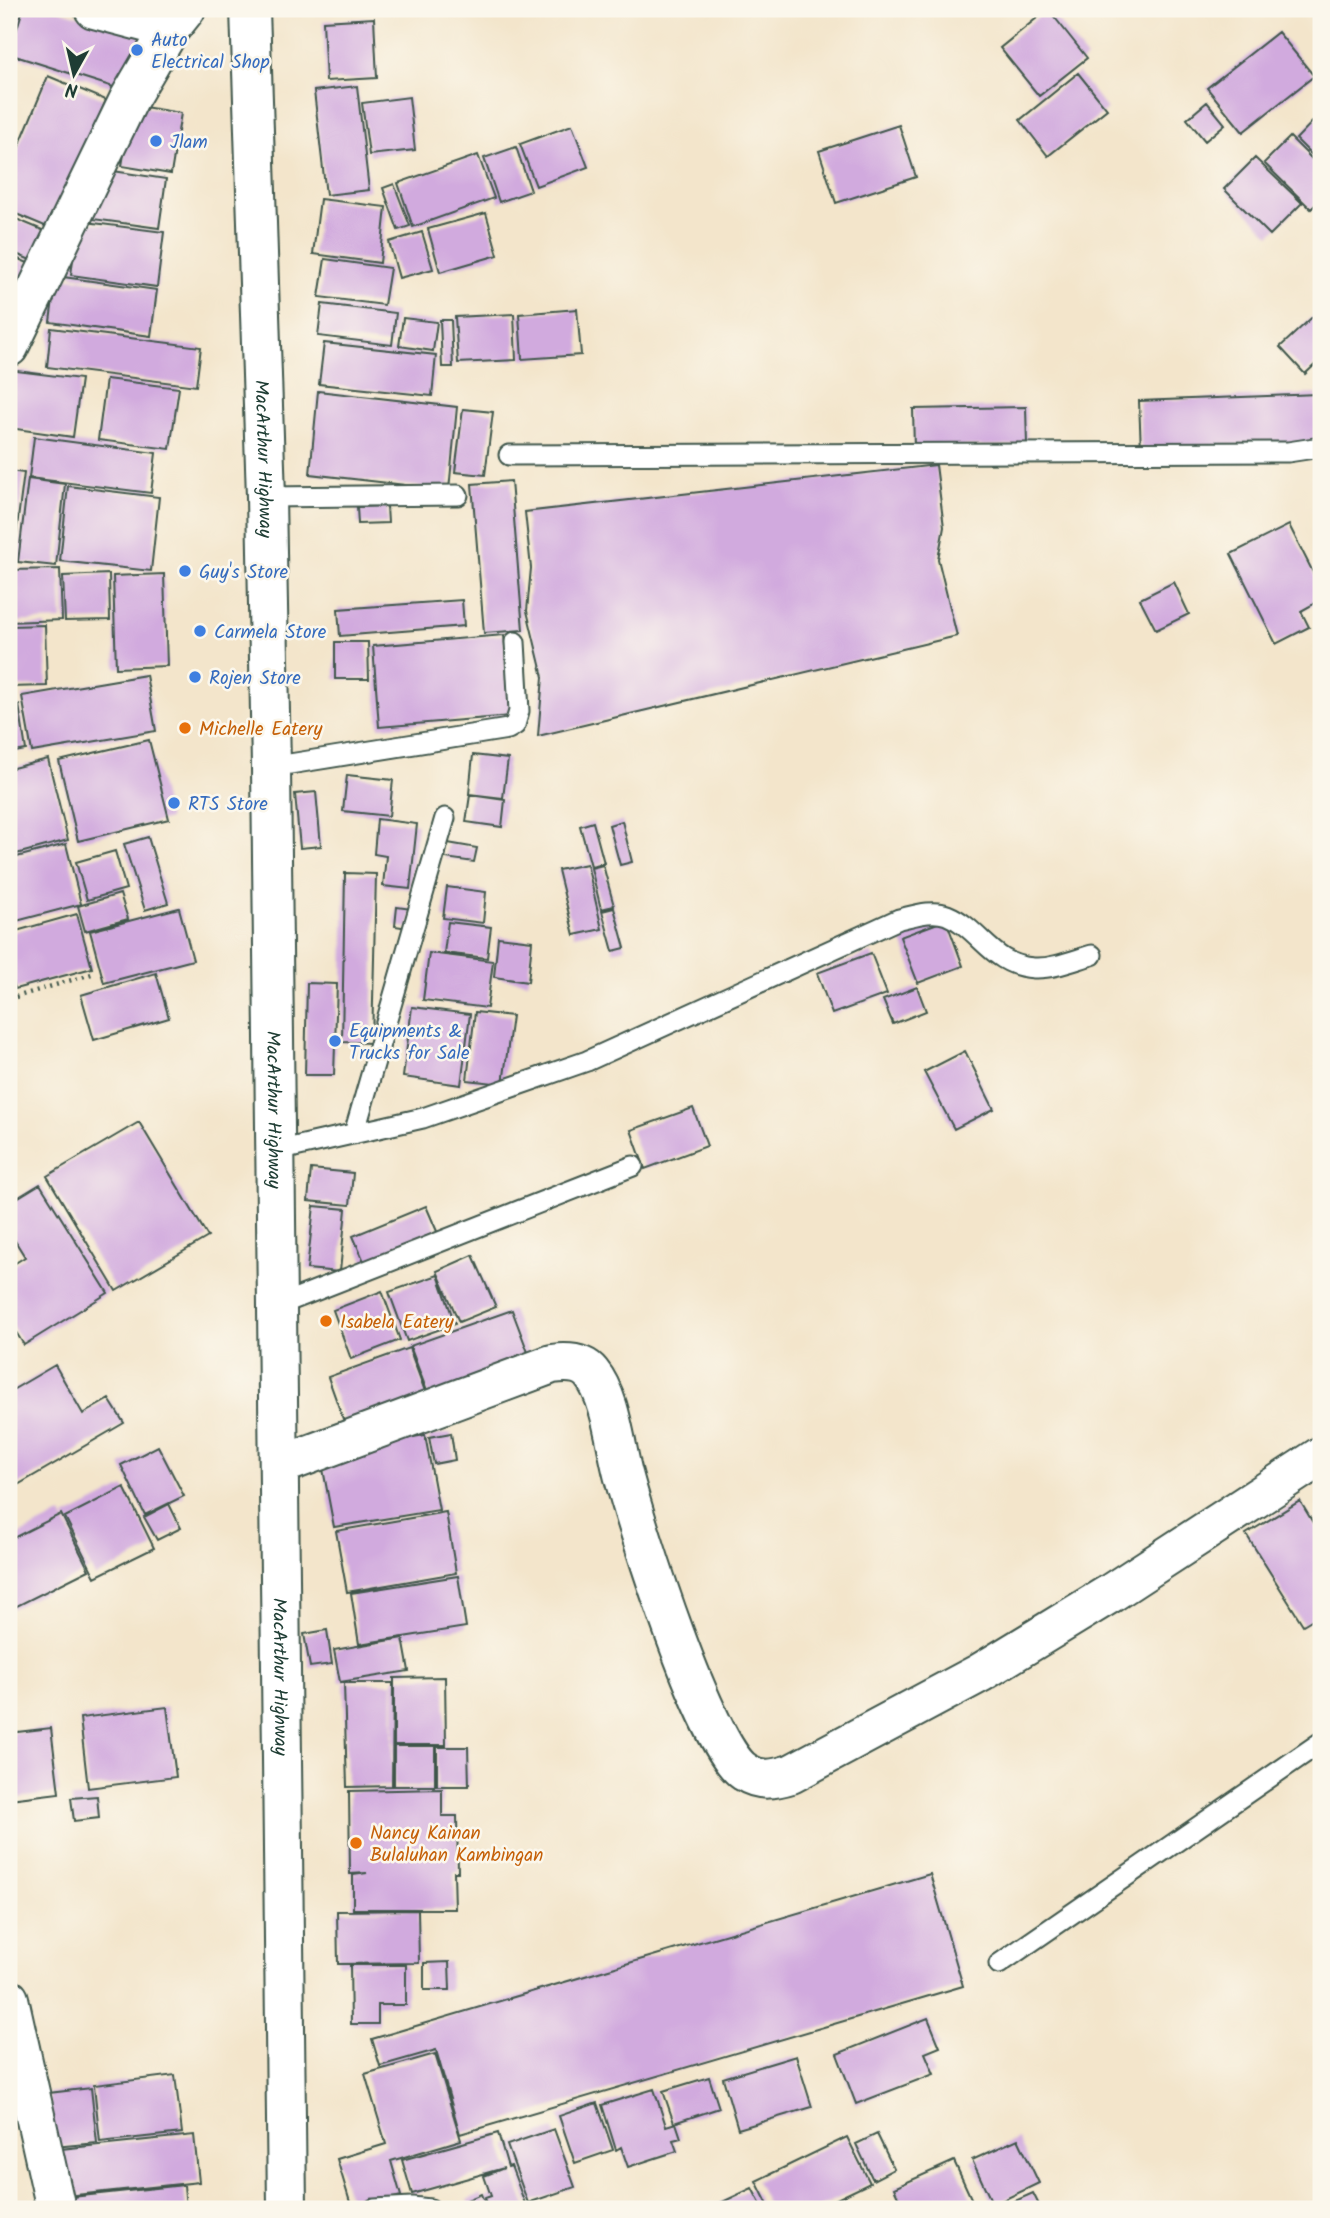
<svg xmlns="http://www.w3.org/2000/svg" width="1330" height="2218" font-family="Kalam,sans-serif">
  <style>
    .building { fill: #d1aade }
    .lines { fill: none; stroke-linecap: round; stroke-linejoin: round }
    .lane-casing { stroke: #3f564b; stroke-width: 23 }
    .street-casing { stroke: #3f564b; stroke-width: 42 }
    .highway-casing { stroke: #3f564b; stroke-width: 42 }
    .path { stroke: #3f564b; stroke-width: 4.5; stroke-dasharray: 2 5; stroke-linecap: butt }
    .lane { stroke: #fff; stroke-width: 19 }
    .street { stroke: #fff; stroke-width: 38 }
    .highway { stroke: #fff; stroke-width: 38 }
    .shop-dot { fill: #3f7fe0; stroke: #fbf7ec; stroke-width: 2.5 }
    .food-dot { fill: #e8710a; stroke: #fbf7ec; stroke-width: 2.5 }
    .labels { text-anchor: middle; stroke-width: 5; stroke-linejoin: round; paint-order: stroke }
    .shop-label { font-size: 19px; fill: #366cbe; stroke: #fbf7ec; text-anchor: start }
    .street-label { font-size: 19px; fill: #1f3d34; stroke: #fbf7ec }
    .food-label { font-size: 19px; fill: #c56008; stroke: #fbf7ec; text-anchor: start }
  </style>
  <rect width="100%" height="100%" fill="#fbf7ec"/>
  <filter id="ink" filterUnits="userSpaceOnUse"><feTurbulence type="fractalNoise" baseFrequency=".0143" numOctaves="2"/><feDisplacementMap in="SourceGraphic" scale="14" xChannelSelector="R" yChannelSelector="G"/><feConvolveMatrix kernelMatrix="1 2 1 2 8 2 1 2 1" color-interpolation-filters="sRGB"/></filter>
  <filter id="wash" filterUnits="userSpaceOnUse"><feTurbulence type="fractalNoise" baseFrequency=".00686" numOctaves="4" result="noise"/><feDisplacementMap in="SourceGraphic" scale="28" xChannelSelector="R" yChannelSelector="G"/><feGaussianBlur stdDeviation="1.57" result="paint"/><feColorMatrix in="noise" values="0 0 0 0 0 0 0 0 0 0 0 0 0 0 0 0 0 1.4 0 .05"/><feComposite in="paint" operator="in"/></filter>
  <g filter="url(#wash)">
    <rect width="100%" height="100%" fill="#f3e5cb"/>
    <g id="blocks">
      <!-- building -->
      <path class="building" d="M23 9H56L147 37 129 92 9 54Z
        M1048 9 1087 58 1039 96 1000 48Z
        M374 18 377 78 326 81 323 21Z
        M1278 32 1314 76 1243 132 1207 88Z
        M1078 73 1107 109 1048 156 1020 120Z
        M48 76 106 100 52 229 9 211V170Z
        M357 86 369 190 326 195 314 91Z
        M409 97 415 150 369 155 362 103Z
        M1207 102 1225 124 1205 141 1187 119Z
        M132 105 181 113 171 174 122 166Z
        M1321 113V164L1296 139Z
        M572 125 588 167 536 186 520 144Z
        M899 125 916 177 836 203 819 151Z
        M1290 137 1321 168V199L1311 209 1264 163Z
        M516 147 531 191 499 202 484 158Z
        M478 155 494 198 413 227 398 183Z
        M1255 158 1302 203 1270 235 1224 189Z
        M100 169 166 179 159 228 93 219Z
        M394 184 410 226 398 230 383 188Z
        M320 199 386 207 380 263 313 254Z
        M486 213 498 255 440 272 428 229Z
        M9 216 52 234 40 264 9 251Z
        M78 221 164 232 157 287 71 275Z
        M422 232 433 269 399 278 389 242Z
        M9 255 35 266 9 307Z
        M325 259 390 268 384 305 319 297Z
        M56 276 157 290 151 336 50 322Z
        M322 304 396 313 392 345 318 336Z
        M577 309 581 355 522 359 519 314Z
        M1321 309V359L1305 374 1280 347Z
        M514 314 516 360 458 363 455 317Z
        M403 318 437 322 433 351 399 346Z
        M440 320H451L453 367H442Z
        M51 328 201 347 196 386 47 367Z
        M324 343 436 355 432 396 319 384Z
        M9 370 81 379 73 437 9 428Z
        M106 379 179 388 170 449 98 440Z
        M318 391 457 407 449 490 310 474Z
        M1317 394 1319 442 1141 450 1139 401Z
        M1026 407 1027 445 914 447 913 409Z
        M463 409 493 412 485 475 455 472Z
        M34 437 156 453 151 493 29 478Z
        M936 465 944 527 938 559 957 636 538 736 543 677 527 611 531 568 525 512Z
        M9 471 24 473 12 565H9Z
        M28 479 65 484 56 566 18 562Z
        M511 481 523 630 484 633 472 484Z
        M68 486 159 497 151 571 60 561Z
        M387 506 388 523 358 524 357 507Z
        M1289 525 1321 588V600L1301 611 1309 627 1276 644 1231 554Z
        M60 569 62 620 9 622V570Z
        M109 574 110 620 65 621 63 576Z
        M164 574 167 666 116 668 113 576Z
        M1174 582 1189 614 1156 630 1140 599Z
        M462 600 464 626 340 636 338 609Z
        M45 625 47 686 9 687V626Z
        M504 635 511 716 379 727 373 646Z
        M335 642H368L369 679H335Z
        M146 675 156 731 32 752 22 696Z
        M19 705 26 750 9 753V706Z
        M149 740 169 819 78 841 59 761Z
        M473 755 508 759 503 798 469 794Z
        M48 759 68 840 9 856V769Z
        M347 775 393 780 389 816 343 811Z
        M316 792 321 846 300 848 295 794Z
        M470 795 505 800 502 827 466 822Z
        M377 819 417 824 410 889 383 886 386 856 374 854Z
        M622 821 632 862 620 865 609 825Z
        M593 822 604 863 591 866 580 826Z
        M148 837 168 903 145 910 124 844Z
        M448 843 477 848 474 862 445 858Z
        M66 844 81 904 9 923V859Z
        M115 851 126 889 87 900 76 862Z
        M587 864 602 929 574 935 558 870Z
        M603 865 614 906 601 909 591 868Z
        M345 873 376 874 372 1043 342 1042Z
        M447 887 486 892 483 923 443 918Z
        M120 894 128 919 85 931 78 906Z
        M397 907 412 909 409 928 395 926Z
        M179 908 193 960 104 983 90 931Z
        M614 908 625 948 613 951 602 911Z
        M77 914 92 968 15 989 9 967V933Z
        M946 920 963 966 918 983 900 937Z
        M448 922 491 927 487 958 444 953Z
        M498 937 532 941 528 982 494 977Z
        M429 953 493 961 487 1008 423 1000Z
        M871 953 887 994 832 1014 817 973Z
        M156 973 169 1018 94 1040 81 995Z
        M307 983 337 984 334 1075H305Z
        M917 987 926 1011 893 1024 883 1000Z
        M412 1007 470 1014 461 1085 403 1077Z
        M475 1012 512 1016 503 1084 467 1080Z
        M965 1051 994 1109 954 1129 924 1072Z
        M693 1108 707 1146 645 1169 631 1130Z
        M139 1122 208 1237 116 1291 47 1176Z
        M311 1169 353 1173 350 1205 308 1201Z
        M40 1184 108 1293 24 1345 9 1321V1267L25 1257 9 1231V1203Z
        M314 1206 346 1209 340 1272 307 1269Z
        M426 1206 439 1236 366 1266 353 1236Z
        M473 1255 496 1307 459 1322 437 1271Z
        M438 1275 455 1324 407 1341 389 1292Z
        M382 1291 400 1340 351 1359 333 1310Z
        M512 1310 532 1363 430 1399 410 1346Z
        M409 1348 430 1405 348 1433 328 1377Z
        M55 1365 83 1414 109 1399 124 1423 9 1490V1392Z
        M451 1433 455 1460 434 1464 429 1437Z
        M425 1435 439 1510 334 1527 320 1453Z
        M158 1446 184 1496 145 1515 121 1465Z
        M124 1487 154 1548 95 1577 65 1517Z
        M1300 1501 1321 1536V1614L1303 1625 1246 1534Z
        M169 1504 181 1528 157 1540 144 1517Z
        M446 1512 456 1573 347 1592 336 1531Z
        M61 1514 89 1570 9 1610V1540Z
        M458 1576 466 1627 359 1644 351 1593Z
        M327 1630 332 1664 310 1667 304 1634Z
        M403 1638 409 1671 340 1682 334 1650Z
        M445 1677 446 1745H394V1678Z
        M344 1683H393L392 1786 347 1787Z
        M167 1707 176 1777 88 1788 80 1718Z
        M51 1728 59 1793 9 1799V1733Z
        M394 1746H435V1786H394Z
        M437 1747H468L469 1786H437Z
        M442 1789V1816H457L458 1872H454L455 1909H353V1875L367 1873 350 1874 349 1791Z
        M97 1796 99 1818 74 1821 71 1798Z
        M930 1874 963 1986 460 2134 436 2050 380 2066 372 2039Z
        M418 1910 419 1963 338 1964 337 1911Z
        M449 1962 450 1990H424V1963Z
        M350 1965H406V2005H378V2024H351Z
        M928 2018 940 2047 925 2053 934 2074 856 2104 837 2054Z
        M435 2054 461 2140 391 2161 401 2196 352 2209 337 2159 386 2144 365 2074Z
        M796 2056 812 2107 738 2129 723 2078Z
        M175 2075 182 2133 100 2142 94 2085Z
        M709 2077 719 2108 674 2123 663 2091Z
        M91 2088 97 2143 54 2147 49 2093Z
        M654 2089 666 2126 676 2123 681 2138 673 2140 677 2151 628 2167 621 2147 616 2150 602 2105Z
        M597 2103 613 2150 575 2163 559 2116Z
        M554 2129 575 2187 528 2203 507 2145Z
        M498 2133 508 2167 511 2166 527 2209H489L485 2198 491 2196 484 2176 504 2168 412 2194 402 2160Z
        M877 2134 894 2169 873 2180 856 2144Z
        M194 2135 199 2182 66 2196 61 2149Z
        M847 2137 870 2183 816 2209H770L756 2181Z
        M1018 2139 1039 2183 993 2205 972 2160Z
        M954 2161 976 2209H904L894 2188Z
        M184 2185 186 2209H73L72 2197Z
        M752 2188 763 2209H716L714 2206Z
        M1033 2193 1041 2209H997Z
        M481 2194 487 2209H471L467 2200Z"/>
    </g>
  </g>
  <g filter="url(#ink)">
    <use href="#blocks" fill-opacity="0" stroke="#3f564b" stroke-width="2"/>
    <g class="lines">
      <defs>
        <path id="lane" d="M509 455 1288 452 1321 447
          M266 497 458 495
          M271 767 508 729 515 725 519 711 515 642
          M354 1134 445 818
          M277 1151 423 1118 587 1061 899 919C913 916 932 909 947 915 981 929 992 966 1034 968 1053 969 1074 960 1092 955
          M279 1305 633 1166
          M999 1964 1321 1742
          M374 2209 412 2207 430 2209"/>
        <path id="street" d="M94 9 170 29
          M9 347 129 99 170 29 186 9
          M281 1465 552 1364C566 1362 582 1362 591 1373 611 1397 615 1444 623 1474 637 1527 706 1748 745 1772 760 1782 775 1779 791 1774L980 1673 1111 1593 1321 1456
          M9 1999 56 2209"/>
        <g id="highway">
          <path id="s1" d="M250 9 266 497 271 767 287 2209"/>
        </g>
      </defs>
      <!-- lane casing -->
      <use href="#lane" class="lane-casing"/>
      <!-- street casing -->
      <use href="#street" class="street-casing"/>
      <!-- highway casing -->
      <use href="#highway" class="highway-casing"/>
      <!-- path -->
      <path class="path" d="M9 999 95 973"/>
      <!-- lane -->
      <use href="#lane" class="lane"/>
      <!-- street -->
      <use href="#street" class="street"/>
      <!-- highway -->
      <use href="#highway" class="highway"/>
    </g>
  </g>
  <!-- markers -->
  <g class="shop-dot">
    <circle cx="137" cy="50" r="7"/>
    <circle cx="156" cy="141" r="7"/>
    <circle cx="185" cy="571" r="7"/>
    <circle cx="200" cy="631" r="7"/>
    <circle cx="195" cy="677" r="7"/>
    <circle cx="174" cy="803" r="7"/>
    <circle cx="335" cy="1041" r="7"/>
  </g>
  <g class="food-dot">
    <circle cx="185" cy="728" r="7"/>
    <circle cx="326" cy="1321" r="7"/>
    <circle cx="356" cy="1843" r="7"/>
  </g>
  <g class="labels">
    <!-- shop labels -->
    <g class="shop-label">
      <text x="151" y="46">Auto<tspan x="151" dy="22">Electrical Shop</tspan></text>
      <text x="170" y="148">Jlam</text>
      <text x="199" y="578">Guy's Store</text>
      <text x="214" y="638">Carmela Store</text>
      <text x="209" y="684">Rojen Store</text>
      <text x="188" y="810">RTS Store</text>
      <text x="349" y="1037">Equipments &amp;<tspan x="349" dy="22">Trucks for Sale</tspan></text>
    </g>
    <!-- street labels -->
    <g class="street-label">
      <text dy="7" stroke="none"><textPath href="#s1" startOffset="450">MacArthur Highway</textPath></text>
      <text dy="7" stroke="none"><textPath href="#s1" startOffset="1101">MacArthur Highway</textPath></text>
      <text dy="7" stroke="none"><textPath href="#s1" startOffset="1668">MacArthur Highway</textPath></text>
    </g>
    <!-- food labels -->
    <g class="food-label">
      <text x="199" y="735">Michelle Eatery</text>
      <text x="340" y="1328">Isabela Eatery</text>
      <text x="370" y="1839">Nancy Kainan<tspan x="370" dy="22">Bulaluhan Kambingan</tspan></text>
    </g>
  </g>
  <!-- margin -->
  <rect width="1330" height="2218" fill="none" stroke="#fbf7ec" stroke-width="35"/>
  <!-- north arrow -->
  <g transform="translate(74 74) rotate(188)" stroke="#fbf7ec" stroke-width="5" paint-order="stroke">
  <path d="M0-5L12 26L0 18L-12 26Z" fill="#1f3d34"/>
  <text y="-10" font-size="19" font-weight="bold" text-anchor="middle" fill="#1f3d34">N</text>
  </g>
</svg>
